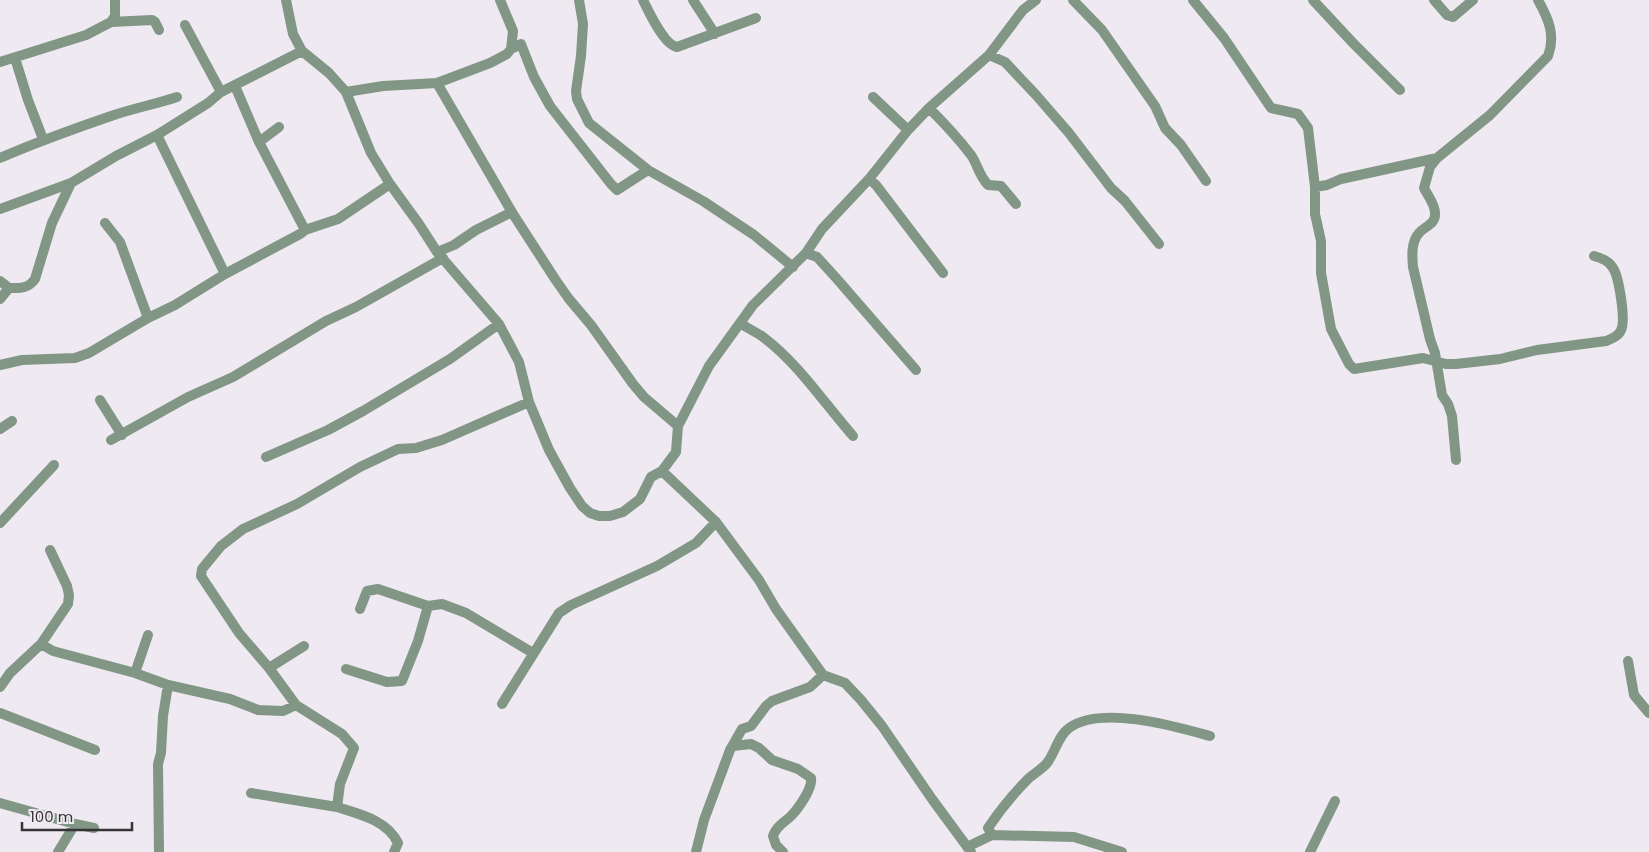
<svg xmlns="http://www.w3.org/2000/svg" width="1649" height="852" font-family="Poppins,sans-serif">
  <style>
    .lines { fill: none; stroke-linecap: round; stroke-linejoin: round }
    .minor { stroke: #819685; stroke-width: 10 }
  </style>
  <rect width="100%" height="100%" fill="#efe9f1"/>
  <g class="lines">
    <!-- minor -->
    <path class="minor" d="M286 0 293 34 302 51 329 73 346 92 371 153 390 184 419 224 437 252 499 324 519 362 529 402 549 450 570 488 582 506 590 513 599 516H610L623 512 640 499 651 477 662 471 716 522 759 580 776 609 823 675 810 687 772 701 766 706 751 726 742 729 730 750 704 820 696 852
      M579 0 583 24 581 56 576 91 577 99 589 123 648 170 703 201 754 235 793 267
      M643 0C649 12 664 45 677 47L756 18
      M693 0 715 34
      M1073 0 1102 30 1155 106 1165 128 1181 145 1206 181
      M1193 0 1224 38 1271 108 1298 114 1308 128 1315 187
      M1313 0 1353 43 1400 90
      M1434 0 1447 15 1453 17 1473 0
      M111 22 115 16V0
      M185 25 221 92
      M511 49 521 44 534 77 550 106 611 184 617 190 648 170
      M989 55 1005 62 1036 95 1069 133 1111 188 1125 201 1159 244
      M15 58 28 100 43 139
      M0 62 86 35 111 22 152 20 155 22 159 30
      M437 83 513 214 555 279 569 299 591 325 633 384 644 397 678 426
      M235 86 259 142 279 127
      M346 92 383 86 437 83 490 63 507 54 511 49 513 31 500 0
      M873 97 908 130
      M929 108C944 123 958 138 971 155 978 165 978 174 988 185L1001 186 1016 204
      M157 135 225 274
      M259 142 305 230
      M0 158C37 142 76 128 114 115 135 108 156 104 177 97
      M1437 158 1341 179 1327 185 1315 187V214L1321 241V273L1331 329 1349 364 1354 369 1423 358 1446 364H1456L1500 359 1537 350 1606 341C1611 339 1619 336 1621 330 1626 321 1619 277 1613 268 1609 261 1602 258 1594 256
      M869 179 876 185 943 273
      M0 209 71 183 116 156 157 135 208 103 221 92 302 51
      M105 223 120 242 148 318
      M437 252 454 245 476 230 510 213 513 214
      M806 253 817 257 837 279 916 370
      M0 281 9 288
      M0 299 9 288C20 288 28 289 35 279L52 223 71 183
      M740 323C747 328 756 332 763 337 799 364 824 403 853 436
      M0 365 22 360 75 358 89 353 148 318 175 305 225 274 300 234 305 230 338 219 390 184
      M100 400 122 435
      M0 429 12 421
      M111 440 188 397 233 377 326 321 356 307 443 258
      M266 457 328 430 363 411 450 359 499 324
      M1456 460 1452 416 1448 404 1442 395 1435 353 1430 339 1413 267C1412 256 1411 242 1419 233 1425 226 1436 224 1435 213 1435 204 1428 196 1424 188L1430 167 1437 158 1490 115 1548 56C1556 35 1548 18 1538 0
      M662 471 676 452 678 426 709 366 753 305 806 253 822 229 869 179 908 130 929 108 989 55 1023 10 1036 0
      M0 523 54 465
      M360 609 367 591 378 589 428 606
      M41 644 53 651 135 673 168 685 230 699 258 710 283 711 296 705
      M1628 661 1634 695 1649 713
      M269 668 304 646
      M346 669 387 682 402 681 418 641 428 606 442 604 466 613 533 653
      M135 673 148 635
      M823 675 845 683 861 700 882 726 932 799 971 852
      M0 687 10 673 41 644 68 604 69 595 67 586 50 550
      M502 704 559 613 571 605 657 566 696 543 716 522
      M0 713 95 750
      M733 746 751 744 759 748 772 760 798 769 811 778C813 788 798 809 791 816 785 822 776 826 773 836L776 845 783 852
      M251 793 337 807
      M0 803 75 824 94 828
      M992 835 988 828C1000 810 1014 793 1029 778 1035 773 1042 769 1047 763 1055 753 1058 736 1069 728 1101 705 1174 726 1210 736
      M967 847 992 835 1074 837 1122 852
      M58 852 75 824
      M159 852 158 764 161 753 163 716 168 685
      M394 852 398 843C387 820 359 814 337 807L340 784 354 748 342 734 296 705 269 668 239 633 201 576 202 569 221 546 243 529 297 504 360 467 398 449 416 448 442 440 529 402
      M1310 852 1335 801"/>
  </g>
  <!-- scale -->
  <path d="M22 822v8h110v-8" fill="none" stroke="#363336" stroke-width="2.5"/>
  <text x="30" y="822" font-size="15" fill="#363336" stroke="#efe9f1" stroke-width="4" paint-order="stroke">100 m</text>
</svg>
